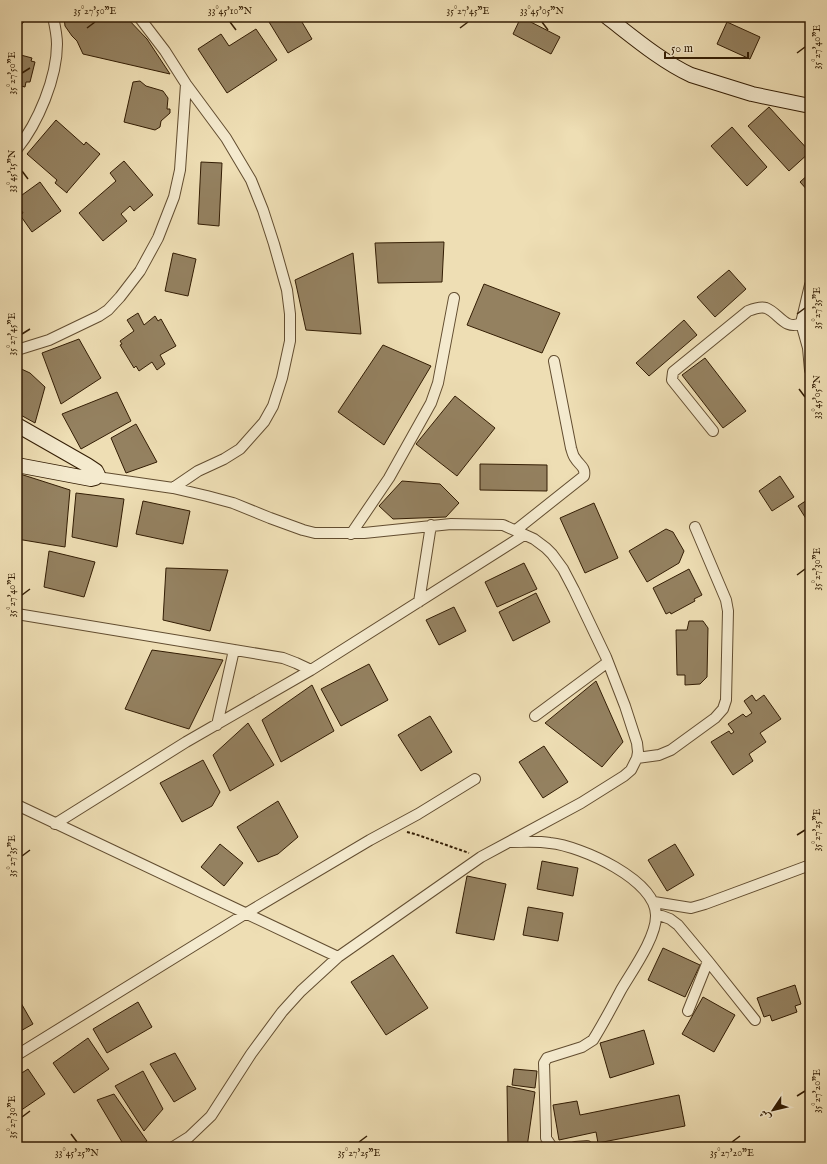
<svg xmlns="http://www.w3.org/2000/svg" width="827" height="1164" font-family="'IM FELL English',Amiri,serif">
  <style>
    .building { fill: #948160; stroke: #331d04 }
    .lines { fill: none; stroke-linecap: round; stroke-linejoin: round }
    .street-casing { stroke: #624d30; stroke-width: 12 }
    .secondary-casing { stroke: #331d04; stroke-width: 16 }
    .path { stroke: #331d04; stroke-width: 2; stroke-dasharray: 3 2; stroke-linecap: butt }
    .street { stroke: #f4eace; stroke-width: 10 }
    .secondary { stroke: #f4eace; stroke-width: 14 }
    .ticks { fill: none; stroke: #331d04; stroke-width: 1.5 }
    .neatline { fill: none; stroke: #331d04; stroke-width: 1.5 }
    .ticks-label { font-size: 10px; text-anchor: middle; fill: #331d04 }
  </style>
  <rect width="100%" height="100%" fill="#eedeb4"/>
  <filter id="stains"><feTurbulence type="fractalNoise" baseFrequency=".005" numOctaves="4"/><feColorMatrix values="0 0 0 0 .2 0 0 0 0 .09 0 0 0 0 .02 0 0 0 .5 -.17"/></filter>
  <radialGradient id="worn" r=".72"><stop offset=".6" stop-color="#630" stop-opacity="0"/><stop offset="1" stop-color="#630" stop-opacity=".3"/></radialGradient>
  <!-- building -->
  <path class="building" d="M17 17H26L23 23 21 24 17 23Z
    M64 17H126L147 39 170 74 83 54 77 41 72 36 65 26Z
    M266 17H299L312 39 288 53Z
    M521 17 560 37 551 54 513 34Z
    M727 22 760 37 750 59 717 44Z
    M256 29 277 60 227 93 198 49 221 34 229 46Z
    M17 54 32 58 31 61 35 62 30 82H26L25 87 17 85Z
    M140 81 146 86 163 91 168 98 167 109H170V113L161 121 160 127 155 130 124 122 133 82Z
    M769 107 810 152 789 171 748 126Z
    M56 120 84 145 86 142 100 154 67 192V193L55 183 57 180 27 154Z
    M732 127 767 167 747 186 711 146Z
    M124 161 153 195 134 211 130 206 121 214 127 221 103 241 79 213 116 181 110 173Z
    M201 162 222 163 219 226 198 224Z
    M810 173V193L800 182Z
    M40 182 61 211 32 232 20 215 23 213 20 208 17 207V194L22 195Z
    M444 242 442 282 378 283 375 243Z
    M173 253 196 259 188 296 165 291Z
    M353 253 361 334 306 330 295 280Z
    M729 270 746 289 715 317 697 297Z
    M484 284 560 313 542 353 467 325Z
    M138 313 144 325 155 316 158 321 161 319 176 346 160 355 165 364 157 370 152 362 139 371 136 366 134 368 120 345 122 344 120 341 134 331 127 320Z
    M684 320 697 335 649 376 636 363Z
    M79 339 101 378 61 404 42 353Z
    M383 345 431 366 384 445 338 412Z
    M705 358 746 411 723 428 682 375Z
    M17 367 30 373 45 387 35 423 17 413Z
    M117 392 131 421 81 449 62 414Z
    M455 396 495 428 457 476 416 444Z
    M136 424 157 462 126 473 111 438Z
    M480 464 547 465V491L480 490Z
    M17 473 70 490 65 547 17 539Z
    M780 476 794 497 772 511 759 491Z
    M402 481 440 484 459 503 446 517 393 519 379 506Z
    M76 493 124 499 117 547 72 537Z
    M810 498V525L798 506Z
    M143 501 190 511 183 544 136 534Z
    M594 503 618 558 585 573 560 518Z
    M666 529 673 532 684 551 679 563 647 582 629 551Z
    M49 551 95 562 84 597 44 587Z
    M524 563 537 589 497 607 485 582Z
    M166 568 228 570 210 631 163 620Z
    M689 569 702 595 694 599 695 601 671 614 670 612 666 614 653 588Z
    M536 593 550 622 513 641 499 612Z
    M454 607 466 631 439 645 426 620Z
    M689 621H703L708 628 707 677 700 684 685 685V675H677L676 630H687Z
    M152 650 223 660 189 729 125 709Z
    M369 664 388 700 341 726 321 689Z
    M596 681 623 742 602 767 545 723Z
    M312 685 334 731 281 762 262 720Z
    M752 695 756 701 764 695 781 719 760 733 766 742 749 754 753 761 733 775 711 742 729 731 731 734 734 732 728 724 743 714 746 717 752 713 744 701Z
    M430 716 452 752 421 771 398 735Z
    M248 723 274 765 230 791 213 755Z
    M544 746 568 782 543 798 519 762Z
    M203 760 220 792 212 806 182 822 160 783Z
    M278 801 298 837 278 854 258 862 237 827Z
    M220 844 243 863 224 886 201 867Z
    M675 844 694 875 667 891 648 860Z
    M542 861 578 868 573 896 537 889Z
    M467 876 506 884 494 940 456 933Z
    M528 907 563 913 558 941 523 935Z
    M663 948 700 965 685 997 648 980Z
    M393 955 428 1008 386 1035 351 982Z
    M795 985 801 1004 795 1006 797 1012 772 1021 770 1015 764 1017 757 998Z
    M17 996 33 1024 17 1033Z
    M703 997 735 1015 714 1052 682 1034Z
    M138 1002 152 1027 107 1053 93 1029Z
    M644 1030 654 1064 610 1078 600 1043Z
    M88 1038 109 1069 74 1093 53 1063Z
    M175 1053 196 1089 174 1102 150 1064Z
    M28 1069 45 1094 17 1113V1076Z
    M514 1069 537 1071 535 1088 512 1085Z
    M143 1071 163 1109 144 1131 115 1086Z
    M507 1086 535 1092 527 1147H508Z
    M114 1094 147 1141 137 1147H125L97 1100Z
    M679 1095 685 1126 598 1143 596 1132 559 1140 553 1105 577 1101 580 1115Z"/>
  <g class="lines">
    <defs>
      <path id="street" d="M139 17 165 51 186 84 226 138 251 180 263 210 274 244 287 290 290 314V341L282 378 273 406 264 422 240 449 224 459 198 471 173 488
        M17 149C38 123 57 78 57 44 57 35 55 26 53 17
        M801 323 808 348 810 370
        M17 350 49 340 99 316 108 310 120 297 140 271 158 238 174 197 180 170 186 84
        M713 431 672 380 673 372 748 311C753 309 760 306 766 308 779 313 785 331 801 323L810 285
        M97 477 173 488 207 496 233 503 270 518 303 530 315 533H364L451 524 503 525 534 539 546 548 552 554 563 569 574 590 606 657 625 706 637 743 638 752 637 758 631 770 624 776 581 803 481 857 338 957 301 991 282 1012 251 1054 211 1116 189 1137 173 1147
        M516 530 584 476C586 467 579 465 575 458 573 456 572 451 571 448L554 361
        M351 534 389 478 431 403 438 383 454 298
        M419 602 431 525
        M17 614 283 658 296 663 311 670 524 535
        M535 716 608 662
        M217 725 234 650
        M637 758 659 755 671 750 715 718 723 709 726 700 728 611 726 600 695 527
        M17 805 338 957
        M55 824 186 742 311 670
        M511 842C524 842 538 841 550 843 581 846 657 880 656 916 656 938 632 971 621 990 612 1007 603 1024 593 1040L582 1047 547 1058 544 1063 546 1131V1138L552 1147
        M654 902 691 908 705 904 810 865
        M657 916H662L670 919 678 925 708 961 755 1020
        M688 1011 708 961
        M17 1055 245 914 370 840 418 814 475 779
        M575 1147 587 1146"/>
      <path id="secondary" d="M607 17C633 37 661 61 691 75L752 94 810 106
        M17 425 87 465 96 471 98 475 95 478 91 479 17 465"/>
    </defs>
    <!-- street casing -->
    <use href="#street" class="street-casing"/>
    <!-- secondary casing -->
    <use href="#secondary" class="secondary-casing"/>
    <!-- path -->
    <path class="path" d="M407 832 415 834 469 853"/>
    <!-- street -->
    <use href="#street" class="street"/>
    <!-- secondary -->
    <use href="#secondary" class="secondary"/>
  </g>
  <!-- ticks -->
  <path class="ticks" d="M230 22 236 30M542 22 548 30M87 28 95 22M460 28 468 22M797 53 805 47M22 73 30 68M22 171 28 179M797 314 805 308M22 334 30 329M799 389 805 397M797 575 805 569M22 595 30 589M797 835 805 830M22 856 30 850M797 1096 805 1091M22 1117 30 1111M71 1134 77 1142M359 1142 367 1136M732 1142 740 1136"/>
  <!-- margin -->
  <rect width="827" height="1164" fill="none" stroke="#eedeb4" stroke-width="44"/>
  <!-- north arrow -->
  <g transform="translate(773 1110) rotate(235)" stroke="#f4eace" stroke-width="3" paint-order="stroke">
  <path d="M0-3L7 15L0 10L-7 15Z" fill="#331d04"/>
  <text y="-6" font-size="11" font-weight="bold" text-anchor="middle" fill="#331d04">ش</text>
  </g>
  <!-- scale -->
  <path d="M665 52v6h83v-6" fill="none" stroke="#331d04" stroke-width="2"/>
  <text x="671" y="52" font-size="12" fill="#331d04" stroke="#f4eace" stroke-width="3" paint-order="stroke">50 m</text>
  <rect x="22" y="22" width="783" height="1120" class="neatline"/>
  <g class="ticks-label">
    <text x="95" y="14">35°27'50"E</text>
    <text x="230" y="14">33°45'10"N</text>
    <text x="468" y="14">35°27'45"E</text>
    <text x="542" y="14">33°45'05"N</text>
    <text transform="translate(816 47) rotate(-90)" y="4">35°27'40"E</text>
    <text transform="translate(11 73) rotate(-90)" y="4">35°27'50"E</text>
    <text transform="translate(11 171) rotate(-90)" y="4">33°45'15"N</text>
    <text transform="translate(816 308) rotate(-90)" y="4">35°27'35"E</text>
    <text transform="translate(11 334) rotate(-90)" y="4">35°27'45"E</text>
    <text transform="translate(816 397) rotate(-90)" y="4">33°45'05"N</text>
    <text transform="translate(816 569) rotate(-90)" y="4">35°27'30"E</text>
    <text transform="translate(11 595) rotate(-90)" y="4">35°27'40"E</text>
    <text transform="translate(816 830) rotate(-90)" y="4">35°27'25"E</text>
    <text transform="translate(11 856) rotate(-90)" y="4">35°27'35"E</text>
    <text transform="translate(816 1091) rotate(-90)" y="4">35°27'20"E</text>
    <text transform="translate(11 1117) rotate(-90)" y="4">35°27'30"E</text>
    <text x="77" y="1156">33°45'25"N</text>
    <text x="359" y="1156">35°27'25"E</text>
    <text x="732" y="1156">35°27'20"E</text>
  </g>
  <rect width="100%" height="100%" filter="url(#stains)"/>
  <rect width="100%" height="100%" fill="url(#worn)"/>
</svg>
